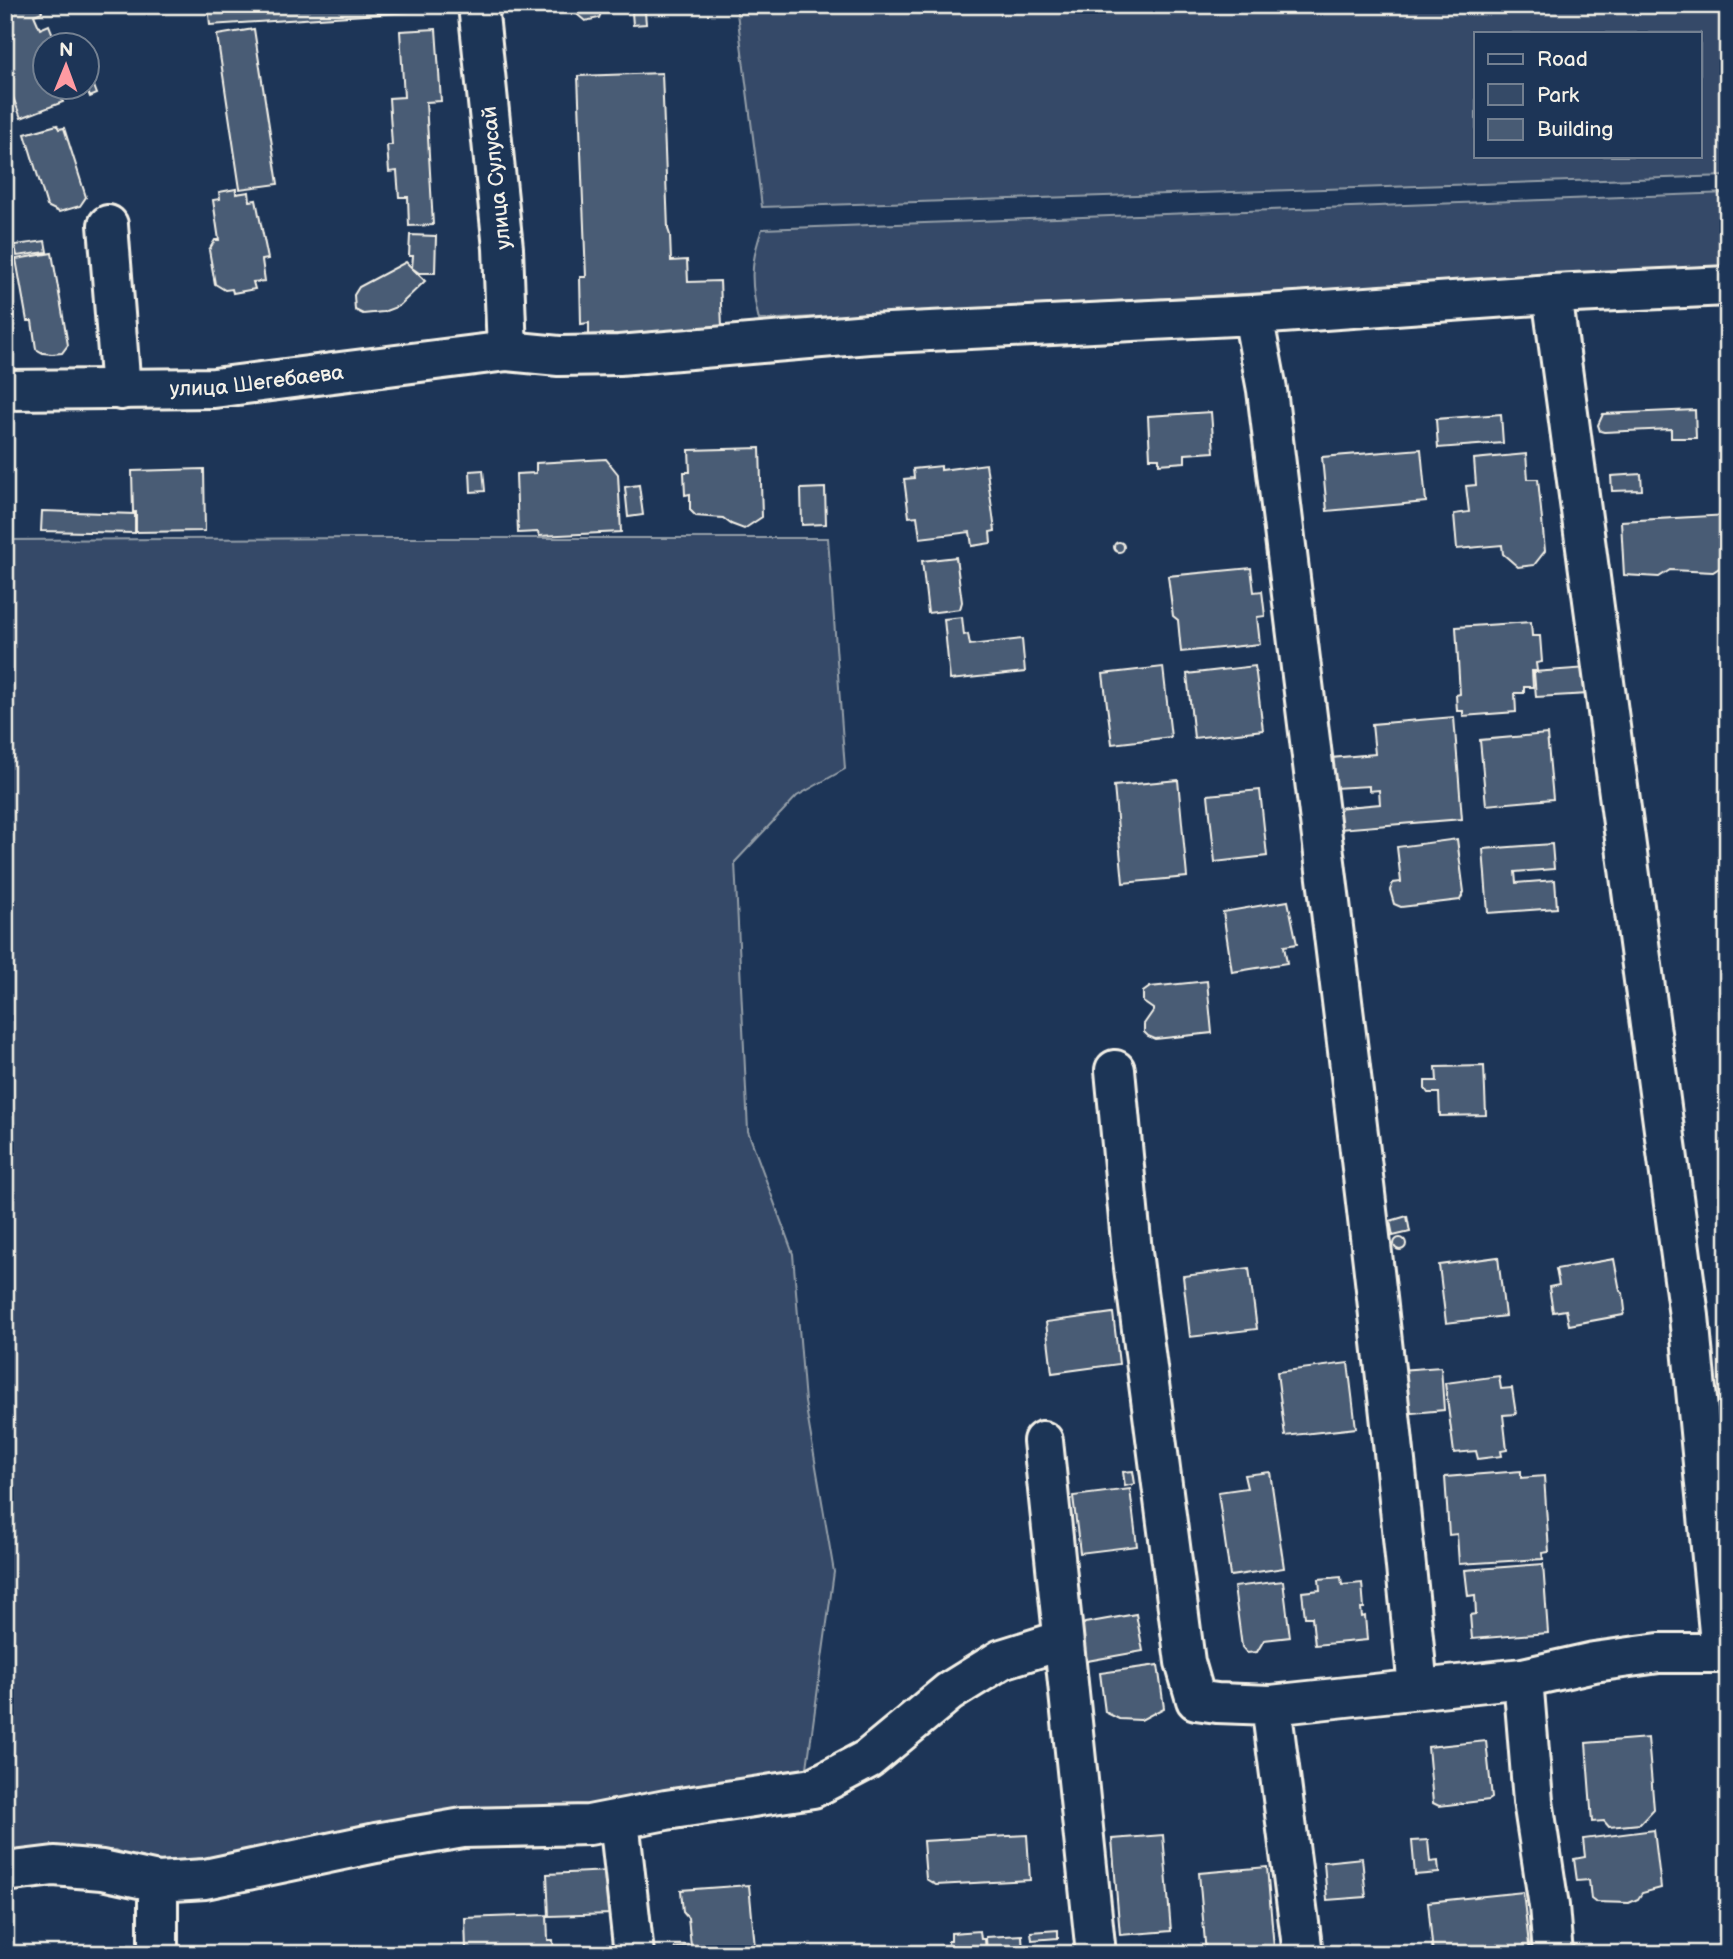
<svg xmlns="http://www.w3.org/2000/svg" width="1733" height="1959" font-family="'Balsamiq Sans',sans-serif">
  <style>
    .green { fill: #354a67; stroke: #949ea8; stroke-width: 2; fill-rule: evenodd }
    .building { fill: #485b74; stroke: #f4f1e8; stroke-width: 2 }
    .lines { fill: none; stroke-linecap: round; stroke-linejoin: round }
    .minor-casing { stroke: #f4f1e8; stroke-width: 44 }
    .major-casing { stroke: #f4f1e8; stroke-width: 44 }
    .minor { stroke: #1d3557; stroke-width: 38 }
    .major { stroke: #1d3557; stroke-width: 38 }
    .labels { text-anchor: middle; stroke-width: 5; stroke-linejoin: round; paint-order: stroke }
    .street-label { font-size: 21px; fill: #f4f1e8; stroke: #1d3557 }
  </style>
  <rect width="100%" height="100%" fill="#1d3557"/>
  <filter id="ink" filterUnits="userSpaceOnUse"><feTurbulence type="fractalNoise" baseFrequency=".0143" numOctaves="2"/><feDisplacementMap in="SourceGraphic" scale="14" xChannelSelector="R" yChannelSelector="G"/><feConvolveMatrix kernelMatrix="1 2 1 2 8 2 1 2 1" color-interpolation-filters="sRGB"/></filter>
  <g filter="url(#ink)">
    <!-- green -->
    <path class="green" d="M736 5H1728V176L762 207ZM1476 33H1700V156H1476Z
      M1728 193V268L759 320C750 284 750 263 762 229Z
      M358 538H828L845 769 797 796 735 862 748 1131 793 1254 805 1402 834 1572 806 1775 175 1876 115 1850 20 1854 5 1858V540Z"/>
    <!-- building -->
    <path class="building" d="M5 5H40L42 12 34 15 40 29 49 25 57 45 46 46V88H54L56 93 59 92 63 102 21 118 9 87 5 88Z
      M208 5H425V11L210 25Z
      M566 5H604L599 18 585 21Z
      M632 12H645L646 24 633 25Z
      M254 29 278 184 240 189 217 35Z
      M436 29 441 101 426 102 433 225 409 226 408 197H399L397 171 389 172 387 145H392L389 98 404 97 400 31Z
      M662 73 668 229 670 235 671 261 687 260 688 282 720 281 722 327 688 328V332L589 335V323L581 324 580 277H586L578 76Z
      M94 86 97 94 90 97 87 89Z
      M57 125 59 129 64 128 86 197 80 206 59 212 47 206 25 134Z
      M236 189V194L249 192 250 201 256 200 268 259 262 260 265 281 253 282 255 289 233 293 232 289 225 290 215 284 209 250 215 240H219L213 200 220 199 219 192Z
      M410 235 436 236 435 273H419L412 268 413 256H409Z
      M45 241 47 252 17 256 15 245Z
      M52 253 68 345 62 353 52 354 43 353 36 349 32 321H27L16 259Z
      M406 262 425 281 399 306 383 312 363 314 355 310 354 295 359 287Z
      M1695 410 1696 438H1671V429L1604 432 1600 431 1598 425 1603 414Z
      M1211 412 1214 452 1185 454V462L1159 464V458H1150L1148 416Z
      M1501 414 1503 443 1438 448 1436 419Z
      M760 448 762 517 744 529 731 524 723 518 696 516 690 510V494L685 495 684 472H690L689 450Z
      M1421 449 1426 502 1327 511 1322 457Z
      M1526 454 1528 479H1538L1545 551 1534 565 1518 567 1503 554 1502 545 1457 549 1454 514 1469 512 1466 486 1476 485 1474 459Z
      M606 459 618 474 621 532 539 536 538 532 518 533 516 474 536 473V463Z
      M986 464 995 531 990 532 991 543 972 546 970 532 920 538 917 516 909 517 904 479 914 478 913 469 941 466V470Z
      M204 469 205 531 136 532V512H133L132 471Z
      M483 470 485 491 471 492 470 471Z
      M1641 474 1642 490 1612 491 1611 476Z
      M639 485 643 515 628 517 625 487Z
      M825 488 826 524 802 525 801 489Z
      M42 511 135 514V533L41 531Z
      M1728 515V567H1721L1713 572 1670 570 1659 577 1624 575 1621 521Z
      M1114 547a5 5 0 1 1 10 0a5 5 0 1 1-10 0Z
      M956 557 962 602 960 609 928 613 922 561Z
      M1251 568 1254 592 1262 591 1265 616 1257 617 1260 644 1181 652 1178 620 1173 616 1168 576Z
      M962 617 964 635 968 634 970 645 1022 639 1025 672 950 680 944 619Z
      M1531 622 1532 636H1540L1542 662 1536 663 1537 671H1532L1533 687H1524V693H1515L1516 712 1463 716V711H1457L1456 695 1460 694 1456 627Z
      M1255 666 1263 730 1194 738 1187 674Z
      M1163 667 1171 737 1112 744 1103 674Z
      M1588 668 1589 694 1536 697 1534 672Z
      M1454 717 1462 819 1339 829 1337 808 1380 804 1379 790 1369 791V786L1334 788 1331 758 1375 754 1372 724Z
      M1547 734 1553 799 1486 805 1480 740Z
      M1178 780 1187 877 1123 883 1114 786Z
      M1260 790 1267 856 1215 862 1208 795Z
      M1457 839 1464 892 1460 900 1401 907 1394 904 1390 890 1393 883 1401 882 1397 847Z
      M1552 844 1554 869 1515 872 1516 883 1555 880 1557 908 1488 913 1483 849Z
      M1288 901 1297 944 1284 946 1287 963 1232 972 1223 912Z
      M1207 981 1212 1033 1155 1039 1148 1036 1144 1032V1024L1153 1011V1009L1143 1002V992L1150 987Z
      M1484 1066 1486 1115 1440 1116 1439 1093H1428L1425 1089V1081H1437L1436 1067Z
      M1407 1216 1410 1232 1393 1236 1390 1221Z
      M1394 1244a6 6 0 1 1 12 0a6 6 0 1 1-12 0Z
      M1498 1257 1505 1316 1446 1323 1439 1265Z
      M1614 1259 1620 1291 1623 1293 1625 1310 1623 1315 1569 1325 1566 1310 1553 1312 1549 1287 1559 1285 1556 1269Z
      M1249 1268 1257 1329 1190 1337 1183 1276Z
      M1113 1313 1119 1364 1052 1373 1046 1322Z
      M1348 1363 1356 1428 1285 1436 1277 1372Z
      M1441 1367 1444 1410 1412 1413 1403 1407 1399 1370Z
      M1499 1376 1501 1389 1512 1388 1516 1414 1503 1415 1507 1450 1501 1451 1502 1456 1478 1459 1476 1451 1454 1453 1445 1383Z
      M1728 1422V1443L1723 1444 1720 1423Z
      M1133 1471 1135 1484 1125 1486 1123 1472Z
      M1521 1471V1478L1544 1476 1549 1552 1542 1553 1543 1559 1459 1564 1457 1534 1449 1535 1445 1477Z
      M1270 1472 1284 1568 1230 1576 1218 1492 1247 1488 1244 1475Z
      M1130 1489 1137 1546 1080 1553 1073 1496Z
      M1543 1564 1548 1633 1472 1639 1470 1615 1476 1614 1475 1595 1468 1596 1465 1570Z
      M1341 1577 1342 1585 1362 1583 1364 1608H1361L1362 1617 1365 1616 1367 1640 1315 1645 1312 1617H1305L1302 1592 1320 1590 1319 1579Z
      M1283 1581 1290 1637 1264 1640 1257 1652 1247 1653 1242 1647 1234 1587Z
      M1136 1614 1143 1651 1087 1661 1084 1645 1080 1638V1628L1085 1623Z
      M1158 1665 1164 1708 1141 1720 1119 1719 1105 1712 1100 1673Z
      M1648 1738 1654 1809 1640 1824 1609 1827 1604 1821 1592 1822 1586 1743Z
      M1486 1741 1492 1798 1489 1800 1439 1806 1433 1803 1428 1747Z
      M1654 1830 1661 1888 1642 1893 1638 1899 1629 1903 1595 1902 1591 1899 1589 1880 1577 1881 1574 1859 1585 1857 1583 1839Z
      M1027 1835 1030 1880 936 1885 926 1879 923 1841Z
      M1163 1835 1171 1931 1120 1935 1112 1839Z
      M1428 1840 1430 1862 1438 1861 1439 1873 1415 1875 1412 1841Z
      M1362 1858 1366 1897 1327 1900 1324 1862Z
      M1267 1867 1274 1948 1206 1954 1199 1873Z
      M610 1871 612 1914 549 1916 547 1874Z
      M749 1885 755 1947 746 1954H673L675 1948 691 1946 688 1918 683 1912 681 1890Z
      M1523 1892 1530 1954H1433L1428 1902Z
      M547 1915 548 1940H553L554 1954H468L466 1950 465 1918Z
      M1058 1930V1938L1032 1940 1031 1932Z
      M980 1931 981 1939H985L986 1954H949L948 1941H951V1933Z
      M1022 1935 1023 1954H987L986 1937Z"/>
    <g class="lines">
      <defs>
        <path id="minor" d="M108 225 121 390
          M1552 294 1689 1316 1721 1653
          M1253 315 1267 390C1319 822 1377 1255 1418 1689
          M507 351 559 356 619 355 869 334 1253 315 1552 294 1728 286
          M1115 1070 1132 1252 1185 1662 1196 1700 1217 1703 1271 1705 1523 1678 1594 1662 1659 1653H1728
          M1043 1441 1096 1954
          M1523 1678 1533 1801 1549 1906 1553 1954
          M1271 1705 1303 1954
          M619 1820 634 1954
          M5 1872 54 1866 102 1870 158 1882 205 1879 376 1843 463 1828 589 1825 666 1810 813 1788 868 1759 949 1692 1002 1659 1063 1640
          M158 1882V1954"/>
        <g id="major">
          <path id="s1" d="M5 390 214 388 507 351 503 248 478 5"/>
        </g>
      </defs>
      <!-- minor casing -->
      <use href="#minor" class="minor-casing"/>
      <!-- major casing -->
      <use href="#major" class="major-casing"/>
      <!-- minor -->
      <use href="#minor" class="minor"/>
      <!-- major -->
      <use href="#major" class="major"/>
    </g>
  </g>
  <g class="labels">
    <!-- street labels -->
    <g class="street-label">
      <text transform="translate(496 178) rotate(-96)" y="7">улица Сулусай</text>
      <text dy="7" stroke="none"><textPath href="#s1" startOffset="252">улица Шегебаева</textPath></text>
    </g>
  </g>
  <!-- margin -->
  <rect width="1733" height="1959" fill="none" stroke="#1d3557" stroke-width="28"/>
  <rect x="14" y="14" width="1705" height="1931" fill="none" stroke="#f4f1e8" stroke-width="2.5" filter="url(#ink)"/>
  <!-- legend -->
  <rect x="1474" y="32" width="228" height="126" fill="#1d3557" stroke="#738091" stroke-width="2"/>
  <rect x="1488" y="54" width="35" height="10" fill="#1d3557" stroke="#738091" stroke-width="2"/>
  <text x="1537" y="66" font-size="21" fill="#f4f1e8">Road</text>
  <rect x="1488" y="84" width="35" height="21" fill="#354a67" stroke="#738091" stroke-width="2"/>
  <text x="1537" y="102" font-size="21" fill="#f4f1e8">Park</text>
  <rect x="1488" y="119" width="35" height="21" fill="#485b74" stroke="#738091" stroke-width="2"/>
  <text x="1537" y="136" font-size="21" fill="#f4f1e8">Building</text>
  <!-- north arrow -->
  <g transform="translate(66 66) rotate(1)"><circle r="33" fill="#1d3557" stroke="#738091" stroke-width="2"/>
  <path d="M0-5L12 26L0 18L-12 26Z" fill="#ff9aa2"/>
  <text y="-10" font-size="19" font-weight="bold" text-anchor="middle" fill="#f4f1e8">N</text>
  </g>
</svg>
